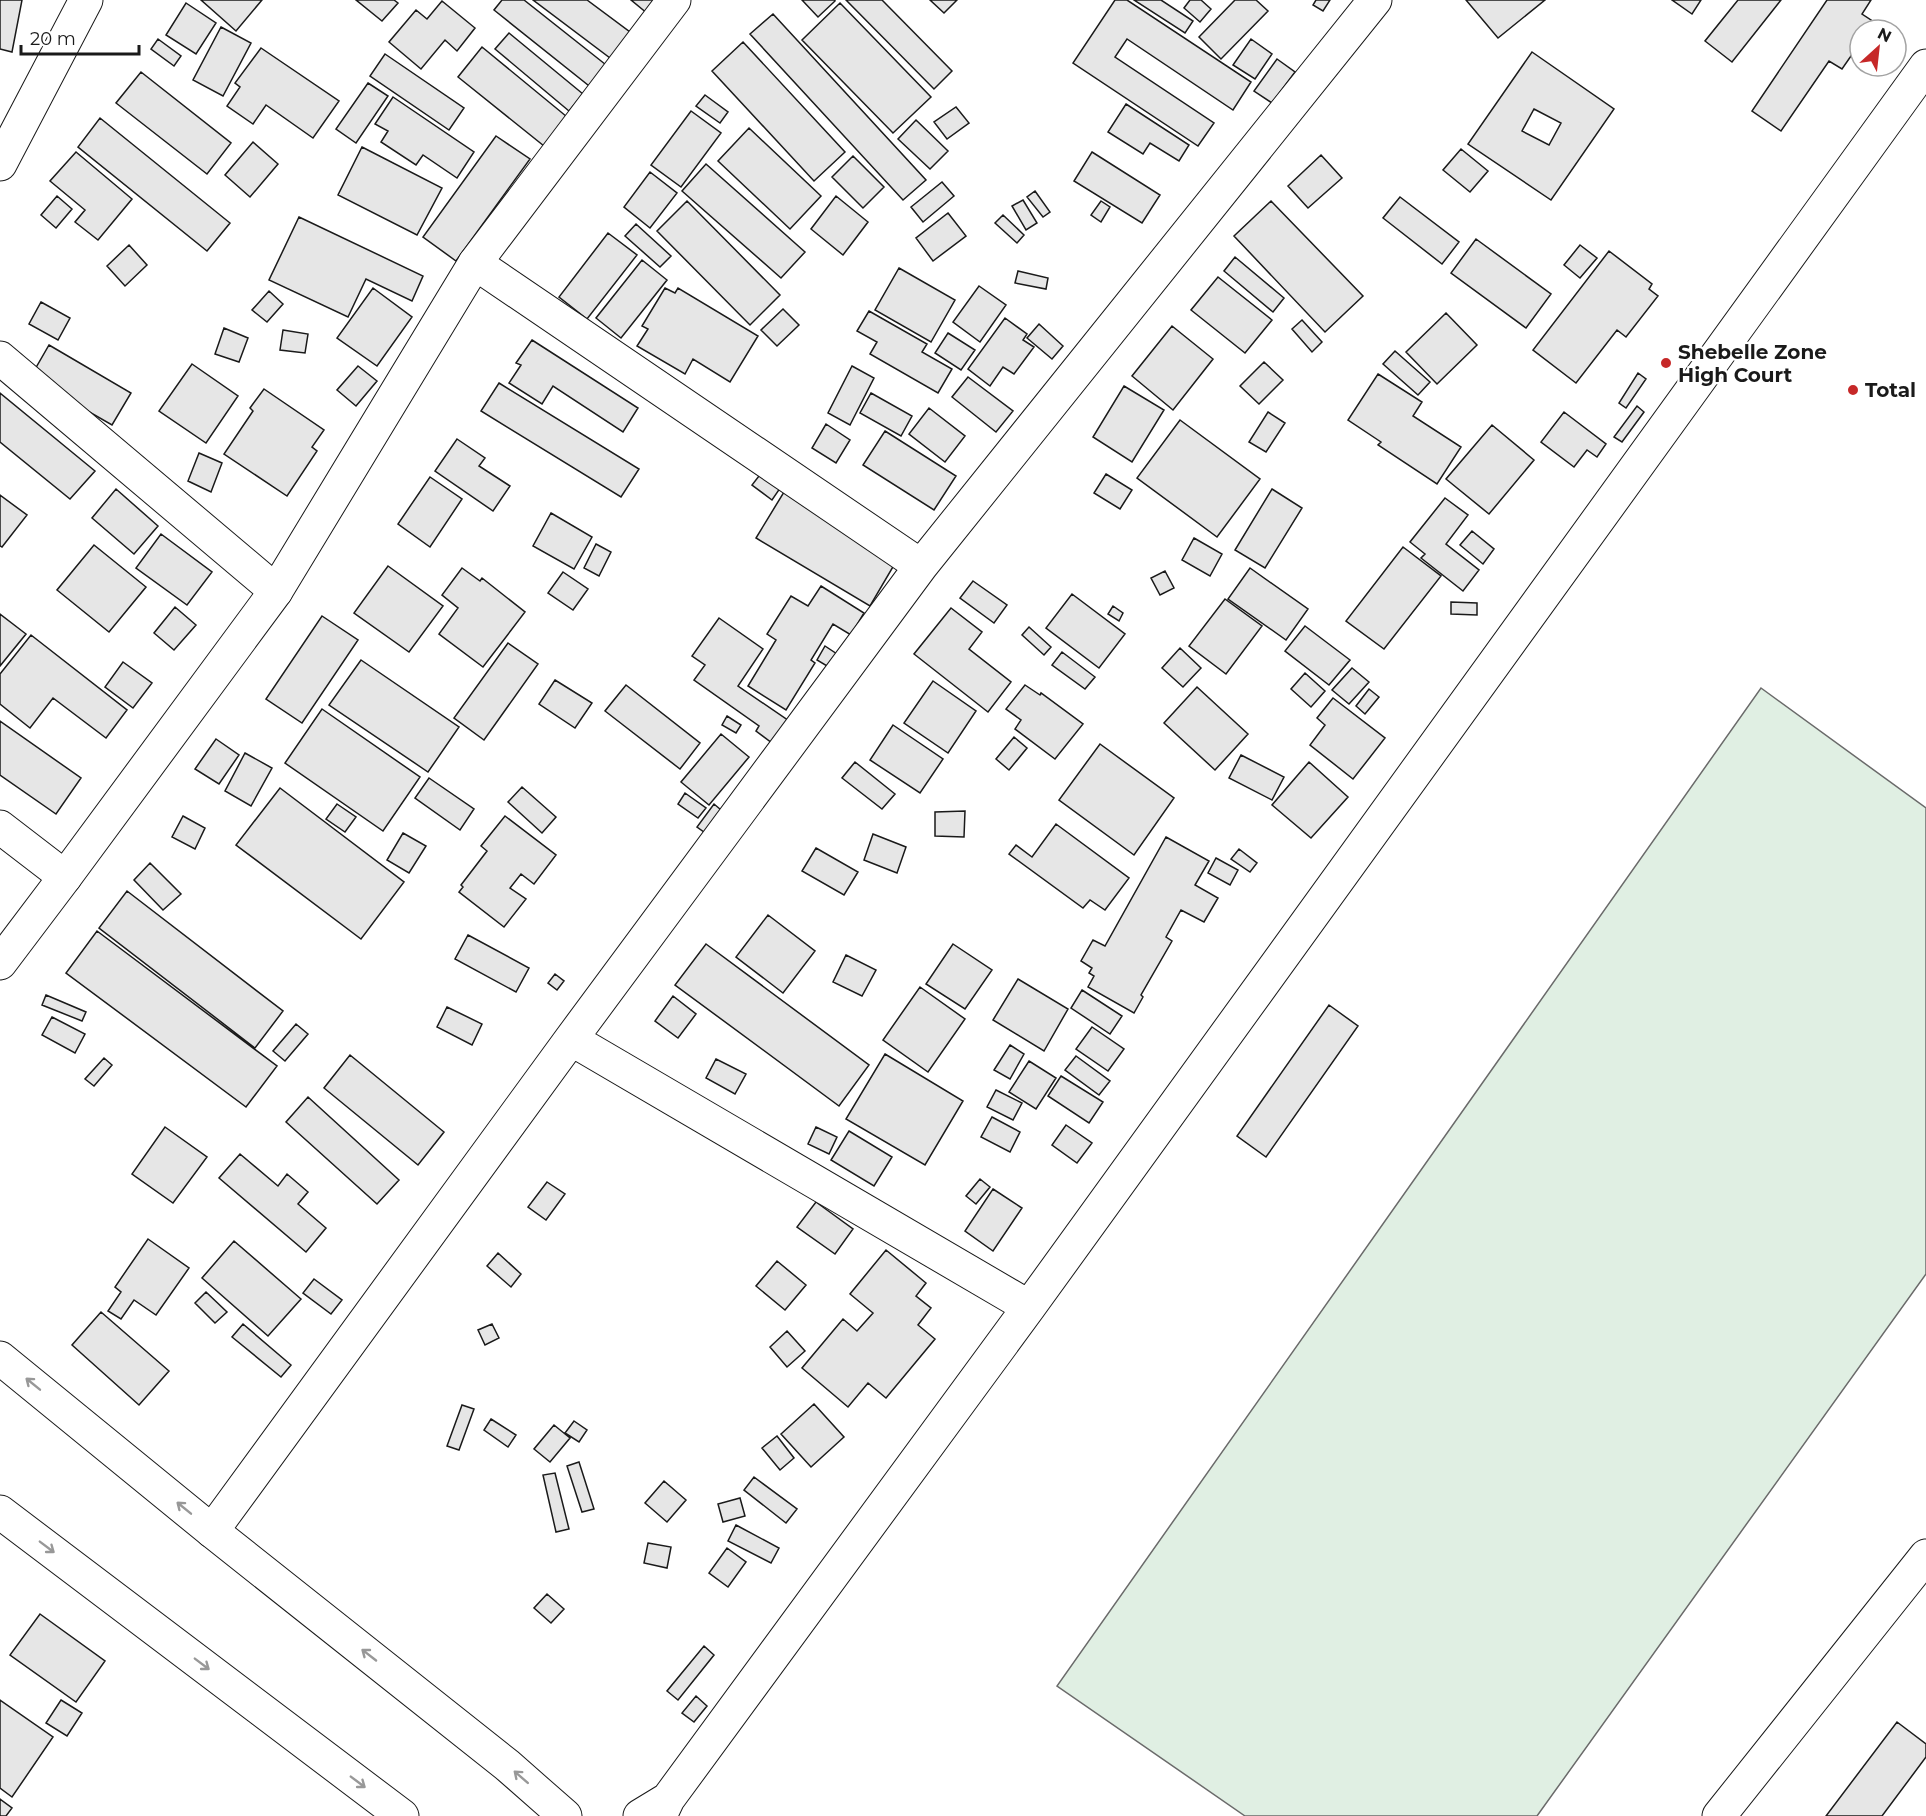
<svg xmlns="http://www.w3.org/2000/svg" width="1926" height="1816" font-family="Montserrat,sans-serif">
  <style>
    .green { fill: #e0efe3; stroke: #6a6a6a; stroke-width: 1.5 }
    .building { fill: #e6e6e6; stroke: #1a1a1a; stroke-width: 1.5; fill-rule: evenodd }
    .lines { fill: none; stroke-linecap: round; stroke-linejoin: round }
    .street-casing { stroke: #1a1a1a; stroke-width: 35 }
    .secondary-casing { stroke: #1a1a1a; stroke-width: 35 }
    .street { stroke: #fff; stroke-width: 33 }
    .secondary { stroke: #fff; stroke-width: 33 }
    .oneway { stroke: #989898 }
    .poi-dot { fill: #c62828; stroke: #fff; stroke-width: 2 }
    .labels { text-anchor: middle; stroke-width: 4.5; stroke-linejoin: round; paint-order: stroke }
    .poi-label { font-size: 20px; font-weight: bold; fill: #1a1a1a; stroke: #fff; text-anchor: start }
  </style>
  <rect width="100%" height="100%" fill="#fff"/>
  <!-- green -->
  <path class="green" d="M1761 688 1926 808V1274L1537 1816H1245L1057 1686Z"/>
  <!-- building -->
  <path class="building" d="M0 0H22L12 52 0 49Z
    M201 0H262L236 31Z
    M356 0H394L398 3 382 21Z
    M502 0H524L615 72 598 93 494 10Z
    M533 0H587L638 38 618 64Z
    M631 0H659L648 14Z
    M802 0H835V1L818 17Z
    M846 0H882L952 71 934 89Z
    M930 0H957L944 13Z
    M1115 0H1127L1251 82 1233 110 1127 39 1115 57 1214 123 1198 146 1073 63Z
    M1134 0H1161L1193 21 1185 33Z
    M1190 0H1201L1211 9 1200 22 1184 8Z
    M1235 0H1256L1268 11 1221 59 1199 37Z
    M1316 0H1330L1323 11 1313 5Z
    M1466 0H1545L1498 38Z
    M1672 0H1701L1692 14Z
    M1738 0H1781L1732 62 1705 41Z
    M1827 0H1871L1862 14 1874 22 1869 30H1860V43L1842 69 1829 61 1781 131 1752 111Z
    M442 1 475 28 457 51 445 40 421 69 389 42 416 10 427 19Z
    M186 3 216 23 196 54 166 35Z
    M840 3 931 97 893 133 802 40Z
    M773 14 926 180 903 200 750 34Z
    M221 27 251 43 223 96 193 80Z
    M509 33 583 94 569 111 495 49Z
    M158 39 181 56 174 66 151 49Z
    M1251 39 1272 54 1255 79 1233 65Z
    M743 42 845 152 814 181 712 71Z
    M482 47 572 121 549 150 458 77Z
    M261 48 339 101 313 138 266 105 253 124 227 106 240 87 235 83Z
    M1532 52 1614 109 1551 200 1468 144ZM1534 109 1561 123 1549 145 1522 131Z
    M385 54 464 108 449 130 370 76Z
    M1277 59 1295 72 1272 103 1254 91Z
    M141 72 231 143 207 174 116 103Z
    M368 83 388 96 356 143 336 129Z
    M705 95 728 112 720 123 696 106Z
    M393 97 474 152 457 178 423 155 416 165 381 142 388 131 375 124Z
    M1126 104 1189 145 1179 161 1150 143 1143 154 1108 132Z
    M956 107 969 123 947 139 934 122Z
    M691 111 721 133 681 187 651 165Z
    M100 118 230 223 207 251 78 147Z
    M916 120 948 151 930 169 898 139Z
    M749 128 821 196 790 229 718 161Z
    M496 136 530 159 456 261 423 237Z
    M253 142 278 164 250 197 225 175Z
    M362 147 442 188 417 235 338 195Z
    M1461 149 1488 171 1470 192 1443 170Z
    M76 152 132 199 98 240 75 222 85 210 50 181Z
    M1092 152 1160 195 1142 223 1074 181Z
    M1321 155 1342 178 1308 208 1288 186Z
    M853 156 884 187 863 208 832 177Z
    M706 164 805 252 781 278 682 191Z
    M650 172 677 193 650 228 624 207Z
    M942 182 954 196 923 222 911 207Z
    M1035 191 1050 212 1043 217 1027 197Z
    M57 196 72 209 56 228 41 215Z
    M836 196 868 222 843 255 811 229Z
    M1400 197 1459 242 1442 264 1383 218Z
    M1023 200 1037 223 1026 230 1012 206Z
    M687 201 780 295 750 325 657 231Z
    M1101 201 1110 207 1101 222 1091 215Z
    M1271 201 1363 296 1325 332 1234 236Z
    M948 213 966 236 933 261 916 238Z
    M1003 215 1024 235 1017 243 995 223Z
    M299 217 423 276 412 301 366 279 348 317 269 280Z
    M636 224 671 256 660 267 625 236Z
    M608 233 637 255 587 319 559 297Z
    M1476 239 1551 294 1526 328 1451 273Z
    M129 245 147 265 125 286 107 266Z
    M1580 245 1597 258 1580 278 1564 265Z
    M1609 251 1652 284 1649 289 1658 296 1626 337 1617 330 1576 383 1533 350Z
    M1235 257 1284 298 1273 312 1224 271Z
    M642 260 667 280 621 338 596 318Z
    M899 268 955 300 931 342 875 310Z
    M1018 271 1048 278 1046 289 1015 283Z
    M1218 277 1272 320 1245 353 1191 310Z
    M979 286 1006 305 980 342 953 322Z
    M373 288 412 317 377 366 337 338Z
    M665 288 675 293 678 288 758 336 730 382 693 359 685 374 637 346 648 329 642 326Z
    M269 291 283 304 267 322 252 310Z
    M41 302 70 318 58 340 29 324Z
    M783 309 799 325 777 346 761 330Z
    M869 311 927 344 922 352 952 369 938 393 870 354 877 342 857 331Z
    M1446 313 1477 345 1437 384 1406 352Z
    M1005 318 1027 334 1023 340 1034 347 1014 374 1003 367 990 386 968 369Z
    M1302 320 1322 342 1312 352 1292 329Z
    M1039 324 1063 346 1052 359 1027 338Z
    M1172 326 1213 359 1173 410 1132 376Z
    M224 328 248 338 239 362 215 354Z
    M283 330 308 334 305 353 280 350Z
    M948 333 975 350 961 370 935 353Z
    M532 340 638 408 623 432 553 386 542 404 509 383 521 365 516 363Z
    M49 345 131 393 112 425 30 378Z
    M1395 351 1430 382 1418 395 1383 364Z
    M1264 362 1283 380 1259 404 1240 386Z
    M192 364 238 396 206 443 159 411Z
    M358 366 377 381 356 406 337 390Z
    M852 366 874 378 850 425 828 413Z
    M1638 373 1646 379 1626 408 1619 403Z
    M1378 374 1422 402 1413 416 1461 447 1437 484 1378 445 1381 442 1348 420Z
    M968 377 1013 411 996 432 952 397Z
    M499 383 639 469 621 497 481 411Z
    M1124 386 1164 410 1132 462 1093 437Z
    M264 389 324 430 312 447 317 451 287 496 224 454 253 411 250 408Z
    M0 393 95 471 70 499 0 442Z
    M871 393 912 416 901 436 860 413Z
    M1637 406 1644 412 1622 442 1614 437Z
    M929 408 965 436 945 462 909 434Z
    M1268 412 1285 423 1266 452 1249 442Z
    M1564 412 1606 444 1597 457 1587 450 1574 467 1541 442Z
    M1180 420 1260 479 1217 537 1137 478Z
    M826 424 850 440 836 463 812 448Z
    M1492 425 1534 460 1489 514 1446 479Z
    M885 431 956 476 934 510 863 465Z
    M457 439 485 458 479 466 510 486 493 511 435 471Z
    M199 453 222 463 211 492 188 481Z
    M766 467 785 481 772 500 752 485Z
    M1106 474 1132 490 1120 509 1094 493Z
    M430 477 462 499 430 547 398 524Z
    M116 489 158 526 134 554 92 518Z
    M1272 489 1302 508 1265 568 1235 550Z
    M784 492 897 560 870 606 756 538Z
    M0 495 27 515 2 547 0 546Z
    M1445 498 1468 515 1446 544 1479 570 1463 591 1421 558 1425 554 1410 542Z
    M551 513 592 537 574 569 533 546Z
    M1472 531 1494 549 1483 564 1460 545Z
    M161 534 212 572 187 605 136 568Z
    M1194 538 1222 554 1210 576 1182 560Z
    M596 544 611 552 599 576 584 568Z
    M94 545 146 587 109 632 57 590Z
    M1403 547 1441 576 1384 649 1346 621Z
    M388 566 443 606 409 652 354 613Z
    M462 568 480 581 482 578 525 612 483 667 439 634 458 608 442 595Z
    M1250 568 1308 609 1286 640 1228 599Z
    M1165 571 1174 588 1160 595 1151 578Z
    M563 572 588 589 573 610 548 593Z
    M973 581 1007 605 994 623 960 598Z
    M821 586 864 613 851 635 833 624 811 660 815 663 786 710 748 686 776 640 767 634 791 596 808 606Z
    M1072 594 1125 634 1099 668 1046 628Z
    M1225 599 1262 626 1226 674 1189 646Z
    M1451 602 1477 603V615L1451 614Z
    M1113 606 1123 613 1119 621 1108 614Z
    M175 607 196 625 174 650 154 633Z
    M951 608 982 632 969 649 1011 682 988 712 914 654Z
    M0 614 26 634 0 666Z
    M322 616 358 640 302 723 266 699Z
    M719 618 763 649 738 686 792 723 776 746 756 731 759 726 694 680 705 665 692 656Z
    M1305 626 1350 660 1329 685 1285 651Z
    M1029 627 1051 647 1044 655 1022 635Z
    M31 635 127 710 106 738 53 698 30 728 0 704V674Z
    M508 643 538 664 484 740 454 718Z
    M825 646 840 656 832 669 817 660Z
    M1180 648 1201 668 1183 687 1162 668Z
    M1062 652 1095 677 1085 689 1052 665Z
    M361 660 459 727 428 772 329 705Z
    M123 662 152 683 133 708 105 687Z
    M1352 668 1369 682 1349 704 1332 690Z
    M1305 673 1325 691 1311 707 1291 689Z
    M555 680 592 703 575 728 539 704Z
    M933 681 976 711 948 753 904 723Z
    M626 685 700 743 680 769 605 711Z
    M1025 685 1040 695 1041 693 1083 724 1055 759 1015 729 1021 720 1006 709Z
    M1197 687 1248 734 1215 770 1164 723Z
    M1369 689 1379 697 1365 714 1356 706Z
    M1333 698 1385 738 1353 779 1310 745 1325 725 1317 718Z
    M322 709 420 777 383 831 285 763Z
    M727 716 741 725 736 733 722 725Z
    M0 721 81 778 56 814 0 775Z
    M893 725 943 759 920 793 870 760Z
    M721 734 749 757 709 805 681 782Z
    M1014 737 1027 748 1009 770 996 759Z
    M216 739 239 755 219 784 195 769Z
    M1100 744 1174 798 1134 855 1059 800Z
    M245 753 272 768 251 806 225 791Z
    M1241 755 1284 777 1272 800 1229 778Z
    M855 762 895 794 882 809 842 778Z
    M1309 762 1348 797 1311 838 1272 805Z
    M429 778 474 809 460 830 415 798Z
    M522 787 556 817 542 833 508 802Z
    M280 788 404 882 361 939 236 845Z
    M685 793 706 808 698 818 678 804Z
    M337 804 356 817 345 832 326 819Z
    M714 804 727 815 711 837 697 827Z
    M965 811 964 837 935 836V812Z
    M183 816 205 828 195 849 172 837Z
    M505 816 556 855 534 884 521 874 510 888 526 899 504 927 459 892 463 887 461 885 487 851 481 846Z
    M1056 824 1129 878 1105 910 1090 900 1083 908 1009 854 1016 845 1032 857Z
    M403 833 426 846 409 873 387 860Z
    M873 834 906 847 897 873 864 860Z
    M1166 837 1209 861 1195 885 1218 898 1204 922 1181 910 1166 937 1172 941 1141 995 1143 997 1134 1013 1088 987 1094 976 1089 973 1092 968 1081 961 1093 940 1105 946Z
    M816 848 858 872 844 895 802 871Z
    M1239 849 1257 863 1250 872 1231 859Z
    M1216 858 1238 870 1230 885 1208 873Z
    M150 863 181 894 163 910 134 880Z
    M127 891 283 1011 255 1048 99 928Z
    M768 915 815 951 783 993 736 957Z
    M97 931 277 1066 246 1107 66 973Z
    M468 935 529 968 516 992 455 959Z
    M706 944 869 1065 839 1106 675 985Z
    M953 944 992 970 965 1009 926 984Z
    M846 955 876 970 862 996 833 982Z
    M555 974 564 981 557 990 548 983Z
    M1018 979 1068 1009 1044 1051 993 1020Z
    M920 987 965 1019 928 1072 883 1040Z
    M1082 990 1122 1016 1110 1034 1071 1008Z
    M46 995 86 1012 82 1021 42 1005Z
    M673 996 696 1014 678 1038 655 1021Z
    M1329 1005 1358 1026 1266 1157 1237 1136Z
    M447 1007 482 1024 472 1045 437 1027Z
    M52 1017 85 1034 75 1053 42 1035Z
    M296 1024 308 1034 285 1061 273 1051Z
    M1092 1027 1124 1049 1108 1071 1076 1049Z
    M1010 1045 1024 1054 1010 1079 994 1070Z
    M885 1054 963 1101 925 1165 846 1119Z
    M350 1055 444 1132 418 1165 324 1088Z
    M1076 1056 1110 1081 1099 1095 1065 1070Z
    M104 1058 112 1065 94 1086 85 1079Z
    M716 1059 746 1074 735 1094 706 1078Z
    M1029 1061 1056 1078 1036 1109 1009 1092Z
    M1061 1076 1103 1102 1089 1123 1048 1096Z
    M996 1090 1022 1103 1013 1120 987 1107Z
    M308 1097 399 1180 377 1204 286 1122Z
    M992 1117 1020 1132 1010 1152 981 1137Z
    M1066 1125 1092 1143 1077 1163 1052 1145Z
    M165 1127 207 1157 173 1203 132 1174Z
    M816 1127 837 1137 829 1154 808 1144Z
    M849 1131 892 1157 874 1186 831 1160Z
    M240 1154 278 1186 287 1174 308 1192 298 1204 326 1228 306 1252 219 1178Z
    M980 1179 990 1187 976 1204 966 1196Z
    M547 1182 565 1194 546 1220 528 1207Z
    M993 1189 1022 1208 993 1251 965 1231Z
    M816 1202 853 1229 835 1254 797 1227Z
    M148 1239 189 1268 156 1315 134 1300 121 1319 108 1311 121 1292 115 1287Z
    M234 1241 301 1299 268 1336 202 1278Z
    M886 1250 926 1283 916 1296 931 1308 918 1325 935 1339 886 1398 868 1383 848 1407 802 1368 843 1319 857 1331 873 1313 850 1294Z
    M498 1253 521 1274 511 1287 487 1266Z
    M777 1261 806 1285 785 1310 756 1286Z
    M314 1279 342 1300 331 1314 303 1293Z
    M206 1292 227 1312 215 1323 195 1303Z
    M101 1312 169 1371 139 1405 72 1345Z
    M243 1324 291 1365 281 1377 232 1337Z
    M492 1324 499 1338 485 1345 478 1330Z
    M787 1331 805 1351 787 1367 770 1347Z
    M814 1404 844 1437 811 1467 781 1434Z
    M462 1405 474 1409 459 1450 447 1446Z
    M491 1419 516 1435 508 1447 484 1430Z
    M574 1421 587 1430 579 1442 565 1433Z
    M554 1425 570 1438 550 1462 534 1449Z
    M777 1436 794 1458 780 1470 762 1448Z
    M579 1462 594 1509 582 1512 567 1466Z
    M555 1473 569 1529 556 1532 543 1475Z
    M754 1477 797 1509 786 1523 744 1490Z
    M664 1481 686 1500 667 1522 645 1503Z
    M740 1498 745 1516 723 1522 718 1504Z
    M736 1525 779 1548 771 1563 728 1541Z
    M648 1543 671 1547 667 1568 644 1563Z
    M727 1548 746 1562 728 1587 709 1573Z
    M547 1594 564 1609 551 1623 534 1608Z
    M40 1614 105 1661 76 1702 10 1655Z
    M704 1646 714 1655 678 1700 667 1691Z
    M696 1696 707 1706 694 1722 682 1713Z
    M0 1700 53 1737 12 1797 0 1788Z
    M61 1700 82 1713 67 1736 46 1723Z
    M1897 1722 1926 1744V1757L1882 1816H1826Z
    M0 1799 12 1808 6 1816H0Z"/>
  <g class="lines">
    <defs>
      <path id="street" d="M0 164 86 0
        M475 263 921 566
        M0 358 276 591
        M0 827 65 877
        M571 1039 1029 1307
        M212 1531 571 1039 921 566 1375 0
        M668 1799 1029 1307 1926 66
        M640 1816 668 1799 660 1816"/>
      <path id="secondary" d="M0 963 65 877 276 591 475 263 674 0
        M0 1358 212 1531 507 1765 565 1816
        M0 1512 402 1816
        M1719 1816 1926 1556"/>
    </defs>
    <!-- street casing -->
    <use href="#street" class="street-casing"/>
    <!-- secondary casing -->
    <use href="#secondary" class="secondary-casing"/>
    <!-- street -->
    <use href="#street" class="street"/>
    <!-- secondary -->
    <use href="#secondary" class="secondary"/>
  </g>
  <!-- one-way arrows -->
  <defs><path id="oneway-shaft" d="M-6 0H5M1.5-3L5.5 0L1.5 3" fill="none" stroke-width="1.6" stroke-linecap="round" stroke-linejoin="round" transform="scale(1.5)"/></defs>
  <g class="oneway">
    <use href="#oneway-shaft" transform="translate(33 1384) rotate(-141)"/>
    <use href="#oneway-shaft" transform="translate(184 1508) rotate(-141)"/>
    <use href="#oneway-shaft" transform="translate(47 1547) rotate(37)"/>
    <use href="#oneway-shaft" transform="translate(369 1655) rotate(-142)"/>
    <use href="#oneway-shaft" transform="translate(202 1664) rotate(37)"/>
    <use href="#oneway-shaft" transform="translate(521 1777) rotate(-139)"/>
    <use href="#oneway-shaft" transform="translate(358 1782) rotate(37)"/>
  </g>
  <!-- markers -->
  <g class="poi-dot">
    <circle cx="1666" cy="363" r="6"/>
    <circle cx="1853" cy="390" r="6"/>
  </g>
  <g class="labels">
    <!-- poi labels -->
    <g class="poi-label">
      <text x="1678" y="359">Shebelle Zone<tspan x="1678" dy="23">High Court</tspan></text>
      <text x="1865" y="397">Total</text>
    </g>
  </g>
  <!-- north arrow -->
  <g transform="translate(1878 48) rotate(27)"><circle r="28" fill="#ffffff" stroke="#a3a3a3" stroke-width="1.5"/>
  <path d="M0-4.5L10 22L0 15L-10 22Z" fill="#c62828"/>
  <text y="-9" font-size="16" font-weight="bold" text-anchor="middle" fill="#1a1a1a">N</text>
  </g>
  <!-- scale -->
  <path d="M21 45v9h118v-9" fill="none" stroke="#1a1a1a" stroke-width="3"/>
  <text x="30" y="45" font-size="18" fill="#1a1a1a" stroke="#ffffff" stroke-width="4.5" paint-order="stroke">20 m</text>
</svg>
